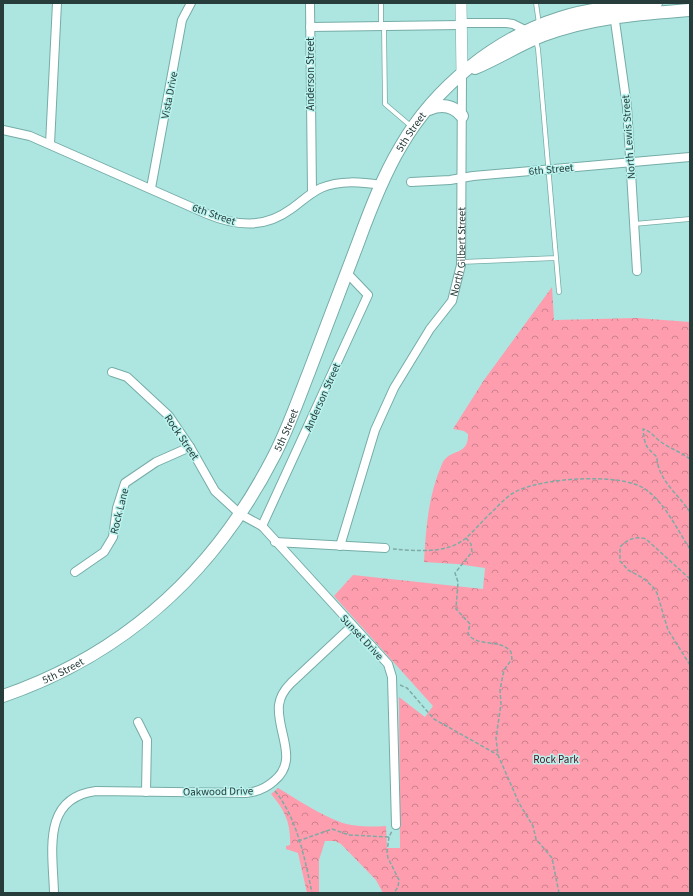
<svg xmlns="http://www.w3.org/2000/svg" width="693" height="896" font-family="'Source Sans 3',sans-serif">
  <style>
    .park { fill: url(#park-crowns) }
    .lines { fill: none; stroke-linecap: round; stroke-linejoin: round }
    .lane-casing { stroke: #75aca7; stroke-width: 5.5 }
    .street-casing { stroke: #75aca7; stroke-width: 10 }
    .secondary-casing { stroke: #75aca7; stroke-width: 12 }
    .primary-casing { stroke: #75aca7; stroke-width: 14 }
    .path { stroke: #7eaba6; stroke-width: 1.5; stroke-dasharray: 4 2; stroke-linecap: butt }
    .lane { stroke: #fff; stroke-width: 4 }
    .street { stroke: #fff; stroke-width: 8 }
    .secondary { stroke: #fff; stroke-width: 11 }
    .primary { stroke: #fff; stroke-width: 12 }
    .labels { text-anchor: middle; stroke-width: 3; stroke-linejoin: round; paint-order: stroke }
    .street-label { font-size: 11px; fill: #263d3b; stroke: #baf3ee }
    .park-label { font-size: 11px; fill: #4b1020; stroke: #baf3ee }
  </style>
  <defs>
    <pattern id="park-crowns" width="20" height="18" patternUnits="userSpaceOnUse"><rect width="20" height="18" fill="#fe9dae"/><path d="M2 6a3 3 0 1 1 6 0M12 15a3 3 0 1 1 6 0" fill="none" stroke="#cd818f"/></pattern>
  </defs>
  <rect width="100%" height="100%" fill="#ade6e0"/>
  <!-- park -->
  <path class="park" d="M552 287 554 320 637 318 690 322V893H383L376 880 341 844 335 841H325L319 860V893H307L298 853 286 849V846L290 845C291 824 285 810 271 794L278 788C298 800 319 814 340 822 354 827 372 827 386 826L387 848H400L399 697 425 717 433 706 334 596 353 575 483 589 485 568 457 564 424 562C426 528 428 496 442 464 449 448 469 457 468 434L464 431 453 429 484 380Z"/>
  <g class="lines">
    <defs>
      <path id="lane" d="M536 3 539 24
        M381 26V3
        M384 26 385 104 412 127
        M536 40 538 49 559 292
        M634 224 690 219
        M461 262 556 258"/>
      <g id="street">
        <path d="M310 3 312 193"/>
        <path d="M614 14 627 107 637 271"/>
        <path d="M461 23H506L513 24 527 31"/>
        <path d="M310 27 461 25"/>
        <path d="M3 130 30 136 207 214C236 226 264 229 291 209 301 202 310 193 321 188 340 180 361 182 381 185"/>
        <path d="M50 144 57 3"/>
        <path d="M411 182 450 180 473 176 690 157"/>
        <path d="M151 188 182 20 191 3"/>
        <path d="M112 372 127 377 169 416 190 447 215 491 240 514 262 526 388 664 392 677 396 825"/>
        <path d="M262 526 368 295 347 273"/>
        <path d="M275 542 385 548"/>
        <path id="s1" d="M340 546 375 430 394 388 430 329 452 301 461 265 462 74"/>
        <path d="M75 572 104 552 113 537 117 508 125 483 156 462 190 447"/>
        <path d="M138 722 147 740 146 792"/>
        <path d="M54 893C53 852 41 798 96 791L246 793C257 792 265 789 274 781 300 760 276 731 279 705 280 696 285 689 291 683L352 626"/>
      </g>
      <path id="secondary" d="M461 3 462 74"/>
      <g id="primary">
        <path d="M475 68C499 58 520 44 544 35 591 17 641 14 690 10"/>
        <path d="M429 109C441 104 453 105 462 116"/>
        <path id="s2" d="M3 696C125 654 215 571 274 456 288 429 298 400 309 372 325 329 342 286 358 243 370 210 383 176 401 146 435 87 496 38 560 18 591 8 623 6 656 3"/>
      </g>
    </defs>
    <!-- lane casing -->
    <use href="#lane" class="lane-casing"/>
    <!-- street casing -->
    <use href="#street" class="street-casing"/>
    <!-- secondary casing -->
    <use href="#secondary" class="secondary-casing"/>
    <!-- primary casing -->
    <use href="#primary" class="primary-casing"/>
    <!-- path -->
    <path class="path" d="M690 459C681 452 671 449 661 442 655 438 650 430 643 429 645 446 645 446 657 457 657 479 679 495 690 512
      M466 538 471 544 472 552 455 573 458 582 456 609 470 624 468 633C475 648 501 638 511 652L512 659 504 670 500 690 501 704 496 738 498 755 519 803 533 826 536 839 552 858 559 893
      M393 549C416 551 448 554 466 538 475 530 483 520 492 512 499 505 506 497 515 492 540 478 621 472 645 489 666 504 676 528 690 549
      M690 579 646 539C635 536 628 539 620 547V561L628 570 643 578 653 587 657 593 668 630 690 665
      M400 685 407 688 434 719 498 755
      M275 791C297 818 305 859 312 893
      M389 837 387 852 388 858 399 880 398 887 394 893
      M298 841 332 829 349 835 389 837 392 831"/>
    <!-- lane -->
    <use href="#lane" class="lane"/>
    <!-- street -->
    <use href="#street" class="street"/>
    <!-- secondary -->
    <use href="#secondary" class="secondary"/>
    <!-- primary -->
    <use href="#primary" class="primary"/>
  </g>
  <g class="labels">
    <!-- street labels -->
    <g class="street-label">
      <text transform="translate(310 74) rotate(-90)" y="4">Anderson Street</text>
      <text transform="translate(169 95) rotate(-79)" y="4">Vista Drive</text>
      <text dy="4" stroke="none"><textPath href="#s2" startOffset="724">5th Street</textPath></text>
      <text transform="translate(628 137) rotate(-94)" y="4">North Lewis Street</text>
      <text transform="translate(551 169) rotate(-5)" y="4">6th Street</text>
      <text transform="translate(214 214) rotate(19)" y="4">6th Street</text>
      <text dy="4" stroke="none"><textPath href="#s1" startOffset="322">North Gilbert Street</textPath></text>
      <text transform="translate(322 397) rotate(-66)" y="4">Anderson Street</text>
      <text dy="4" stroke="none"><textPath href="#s2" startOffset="400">5th Street</textPath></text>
      <text transform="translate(182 437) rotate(56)" y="4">Rock Street</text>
      <text transform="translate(119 511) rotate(-76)" y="4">Rock Lane</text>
      <text transform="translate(362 637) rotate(47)" y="4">Sunset Drive</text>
      <text dy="4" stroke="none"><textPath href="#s2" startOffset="65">5th Street</textPath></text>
      <text transform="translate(218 791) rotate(-1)" y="4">Oakwood Drive</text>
    </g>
    <!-- park labels -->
    <g class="park-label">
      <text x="556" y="763">Rock Park</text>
    </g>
  </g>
  <!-- border -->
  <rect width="693" height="896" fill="none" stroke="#263d3b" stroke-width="8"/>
</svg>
